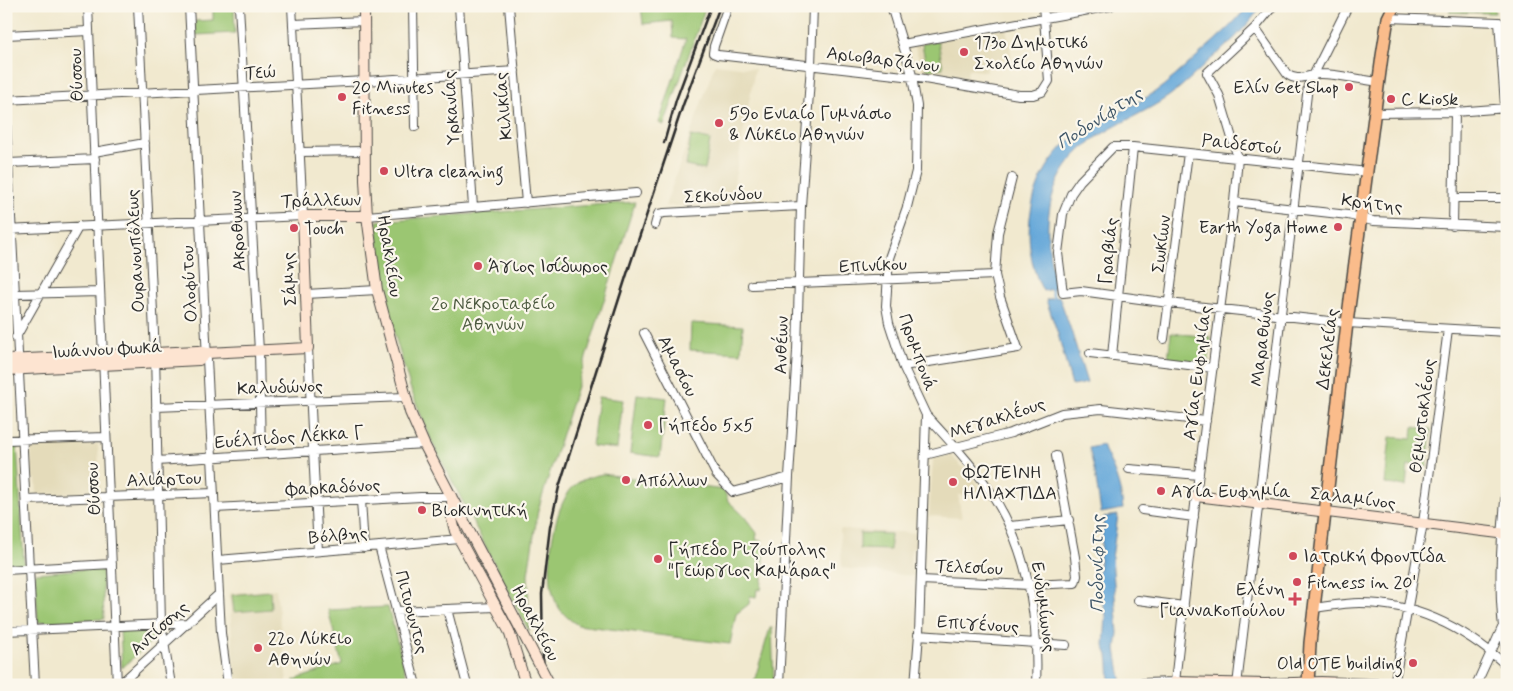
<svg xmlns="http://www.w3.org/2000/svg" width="1513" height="691" font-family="Mynerve,sans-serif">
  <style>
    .built { fill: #e4dbba }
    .green { fill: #9bc672; stroke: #63784e }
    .water { fill: #65a7d9; stroke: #486982 }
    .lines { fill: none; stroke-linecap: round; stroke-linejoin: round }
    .stream { stroke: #65a7d9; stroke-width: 2.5 }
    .street-casing { stroke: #494844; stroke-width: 10 }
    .secondary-casing { stroke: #494844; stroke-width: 12 }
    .primary-casing { stroke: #494844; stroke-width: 14 }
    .street { stroke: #fff; stroke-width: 8 }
    .secondary { stroke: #fde4d1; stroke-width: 10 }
    .primary { stroke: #fabc8b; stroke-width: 11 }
    .rail { stroke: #2b2b2b; stroke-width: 2.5 }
    .secondary-bridge-casing { stroke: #494844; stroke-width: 12; stroke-linecap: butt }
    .secondary-bridge { stroke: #fde4d1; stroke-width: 10 }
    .poi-dot { fill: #d1495b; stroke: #fbf7ec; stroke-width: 2 }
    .labels { text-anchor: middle; stroke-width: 4.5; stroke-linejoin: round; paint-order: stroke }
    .poi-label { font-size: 18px; fill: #2b2b2b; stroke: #fbf7ec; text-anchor: start }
    .street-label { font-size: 18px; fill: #2b2b2b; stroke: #fbf7ec }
    .park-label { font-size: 18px; fill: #4d5a40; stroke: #fbf7ec }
    .water-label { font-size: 19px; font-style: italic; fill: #3f5668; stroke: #fbf7ec }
  </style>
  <rect width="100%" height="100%" fill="#fbf7ec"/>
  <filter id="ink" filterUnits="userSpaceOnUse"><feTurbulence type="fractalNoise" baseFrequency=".02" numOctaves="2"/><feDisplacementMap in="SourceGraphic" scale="10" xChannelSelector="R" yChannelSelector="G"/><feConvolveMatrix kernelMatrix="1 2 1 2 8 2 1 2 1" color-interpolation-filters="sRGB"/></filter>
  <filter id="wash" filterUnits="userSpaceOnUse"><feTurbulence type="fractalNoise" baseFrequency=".0096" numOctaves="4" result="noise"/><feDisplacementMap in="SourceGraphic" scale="20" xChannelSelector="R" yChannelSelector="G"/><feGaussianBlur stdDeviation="1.12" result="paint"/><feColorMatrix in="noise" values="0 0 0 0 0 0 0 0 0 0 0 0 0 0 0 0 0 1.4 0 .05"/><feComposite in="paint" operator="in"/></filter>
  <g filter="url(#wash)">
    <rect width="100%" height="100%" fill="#f1e9cf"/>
    <!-- built -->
    <path class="built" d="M1006 28 1012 58 985 61 986 72 968 69 967 76 923 70 914 45 971 34 973 36 979 35 981 33Z
      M715 64 755 69 730 205 665 206Z
      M98 444 100 492 37 495 36 479 33 478 31 447Z
      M951 455 971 476 985 494 958 495 962 518 929 516 933 459Z
      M840 529 916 533V545L911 550 910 565H914L913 576 842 568Z
      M276 589 287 682 278 685H241L240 679 235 680 229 593Z"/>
    <!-- green -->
    <path class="green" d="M213 6H234L235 33 196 35 195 21 213 20Z
      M641 6H706L664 125 659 123 686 39 673 38 672 21 643 24Z
      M1450 6H1494L1495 13 1450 12Z
      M938 41 943 68 927 70 922 44Z
      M691 136 710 140 705 170 686 166Z
      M635 202 538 510 528 574 529 631 431 440 410 387 381 288 377 221Z
      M691 323 743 326 741 353 690 350Z
      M1171 333 1211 337 1208 364 1168 359Z
      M637 394 667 398 660 457 630 453Z
      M598 397 623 400 617 449 592 446Z
      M1413 427 1431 429 1427 467 1408 465 1406 486 1385 484 1390 437 1412 439Z
      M6 444H17L24 564H6Z
      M603 474 724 490 728 501 743 515 757 533 756 540 762 541V549L765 550 761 590 757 589 756 597 750 596 749 604 736 614 730 644 578 625C568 619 559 611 555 600 544 573 552 505 575 485 583 478 593 476 603 474Z
      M860 533 891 534 890 550 860 549Z
      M102 568 104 619 38 622 35 573Z
      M270 591 271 609 234 612 232 595Z
      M388 607 409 685H295L294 680 342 664 328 610Z
      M770 628H772L774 685H753Z
      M157 629V636L122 668 120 631Z"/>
    <!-- water -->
    <path class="water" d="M1248 6H1261C1247 28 1229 44 1209 61 1196 73 1183 86 1169 96 1145 113 1117 123 1093 140 1042 177 1041 233 1057 288L1043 291C1018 244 1027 177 1069 141 1093 121 1126 111 1152 94 1168 83 1182 70 1196 57 1214 41 1233 25 1248 6Z
      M1059 296 1071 330 1087 383 1072 386 1058 334 1046 300Z
      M1102 445C1113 466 1121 485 1123 509L1101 513 1095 473 1089 448Z
      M1118 515 1112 558 1118 633 1116 649 1122 685H1110L1109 664 1108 655 1104 646 1106 616 1098 577 1104 517Z"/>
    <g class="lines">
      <!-- stream -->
      <path class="stream" d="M1051 288 1054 299"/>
    </g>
  </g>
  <g filter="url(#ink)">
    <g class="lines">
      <defs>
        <path id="street" d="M88 6 117 685
          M138 6 155 353 161 624 171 685
          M189 6 219 594 221 633 228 685
          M239 6 259 351 261 454
          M413 6 415 127
          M459 6 473 207
          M509 6 526 203
          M728 6 714 46 713 53 718 55 913 77 1019 95H1033L1042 92 1049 81 1043 6
          M891 6 911 71 917 106 916 171 907 207 889 258 886 306 889 323 903 366 926 415 919 634 915 685
          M1388 18 1499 22 1507 133
          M293 24 365 21
          M1255 28 1287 74C1297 83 1309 74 1320 74 1339 74 1360 80 1379 82
          M6 35 89 31
          M903 44 1111 6
          M6 100 365 81 515 71
          M1375 113 1455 112 1507 108
          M6 119 35 685
          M94 152 145 143
          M299 152 365 151
          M9 163 95 159
          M1368 172 1133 147H1113L1080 181 1071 194 1063 214 1058 253 1063 293 1081 291 1169 303 1347 323 1507 332
          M1454 198H1507
          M1234 202 1348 215 1373 221 1507 227
          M367 216 636 193
          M655 225 658 214 664 213 801 206
          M1453 226 1455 112
          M6 230 303 216 292 6
          M752 285 995 275
          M15 294 100 292
          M306 294 377 290
          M644 333 716 474 733 492 789 477
          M16 337 79 226
          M1164 339 1188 153
          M308 348 318 551
          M1090 353 1213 368
          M1112 356 1133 147
          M903 366 1018 348 1000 297 995 275 998 233 1012 178
          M156 407 405 397
          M926 415C947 438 970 462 988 488 1027 545 1039 616 1036 685
          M6 440 106 437
          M925 455 1011 433 1062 413 1101 409 1206 421
          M157 461 424 444
          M1129 469 1199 475
          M1507 481C1501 538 1496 597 1507 654
          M26 500 214 493
          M361 500 364 548
          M215 508 421 497H452
          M1142 510 1194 517
          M1010 526 1069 520
          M379 546 416 685
          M218 560 460 539
          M6 570 112 564
          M921 580 1029 585 1075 583 1077 576 1075 557 1056 456
          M1138 600 1184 606
          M1314 608C1329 606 1345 603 1360 603 1417 603 1466 629 1507 666
          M447 609 467 685
          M396 611 496 607
          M6 631 188 623
          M918 635 1066 645
          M1143 683 1175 682 1196 496 1234 202 1238 158 1219 95 1207 73 1255 28 1273 6
          M119 685 219 594
          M779 685 789 477 797 351 801 206 811 65 813 6
          M1237 685 1308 86 1348 6
          M1394 685 1423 523 1448 329
          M1476 685 1502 628"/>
        <path id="secondary" d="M364 6 365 180 367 216 377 290 410 412 424 444 466 525
          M6 360 197 351 207 353 308 348 303 216H367
          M6 370 199 360 207 353
          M1196 496 1507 534
          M452 498V519L455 531 509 631 526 685
          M1175 685V682L1266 684 1321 682 1394 685"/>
        <path id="primary" d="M1308 685 1310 643 1347 323 1382 56 1388 18 1394 6"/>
      </defs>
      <!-- street casing -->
      <use href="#street" class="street-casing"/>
      <!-- secondary casing -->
      <use href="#secondary" class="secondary-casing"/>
      <!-- primary casing -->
      <use href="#primary" class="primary-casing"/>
      <!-- street -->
      <use href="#street" class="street"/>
      <!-- secondary -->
      <use href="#secondary" class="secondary"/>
      <!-- primary -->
      <use href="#primary" class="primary"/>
      <!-- rail -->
      <path class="rail" d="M664 143 676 100 711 6
        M546 685 543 657 542 594 550 527 559 487 626 277 683 105 720 6"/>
      <defs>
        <path id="secondary-bridge" d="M466 525 550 685"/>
      </defs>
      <!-- secondary-bridge casing -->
      <use href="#secondary-bridge" class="secondary-bridge-casing"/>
      <!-- secondary-bridge -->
      <use href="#secondary-bridge" class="secondary-bridge"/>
    </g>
  </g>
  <!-- markers -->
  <g class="poi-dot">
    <circle cx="964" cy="52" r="5"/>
    <circle cx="1349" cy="87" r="5"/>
    <circle cx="342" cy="97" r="5"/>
    <circle cx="1391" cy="99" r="5"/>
    <circle cx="719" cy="123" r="5"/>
    <circle cx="384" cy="171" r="5"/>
    <circle cx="1338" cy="227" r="5"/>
    <circle cx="294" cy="228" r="5"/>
    <circle cx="478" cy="266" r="5"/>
    <circle cx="648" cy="425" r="5"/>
    <circle cx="626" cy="480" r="5"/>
    <circle cx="953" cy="482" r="5"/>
    <circle cx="1161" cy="491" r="5"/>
    <circle cx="422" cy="510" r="5"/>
    <circle cx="1293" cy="556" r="5"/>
    <circle cx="658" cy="559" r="5"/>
    <circle cx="1297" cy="582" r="5"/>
    <path d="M1292.5 591.5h5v5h5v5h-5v5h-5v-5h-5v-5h5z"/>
    <circle cx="258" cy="648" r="5"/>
    <circle cx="1413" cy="663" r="5"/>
  </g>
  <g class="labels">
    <!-- poi labels -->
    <g class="poi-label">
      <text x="974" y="48">173ο Δημοτικό<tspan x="974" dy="21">Σχολείο Αθηνών</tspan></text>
      <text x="352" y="93">20 Μinutes<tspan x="352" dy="21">Fitness</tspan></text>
      <text x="1339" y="93" text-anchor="end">Ελίν Get Shop</text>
      <text x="1401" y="105">C Kiosk</text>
      <text x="729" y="119">59ο Ενιαίο Γυμνάσιο<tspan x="729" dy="21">&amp; Λύκειο Αθηνών</tspan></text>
      <text x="394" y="177">Ultra cleaning</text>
      <text x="1328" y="233" text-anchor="end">Earth Yoga Home</text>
      <text x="304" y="234">Touch</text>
      <text x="488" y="272">Άγιος Ισίδωρος</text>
      <text x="658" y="431">Γήπεδο 5x5</text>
      <text x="963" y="478">ΦΩΤΕΙΝΗ<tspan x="963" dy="21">ΗΛΙΑΧΤΙΔΑ</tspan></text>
      <text x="636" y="486">Απόλλων</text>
      <text x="1171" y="497">Αγία Ευφημία</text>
      <text x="432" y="516">Βιοκινητική</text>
      <text x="668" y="555">Γήπεδο Ριζούπολης<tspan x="668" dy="21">"Γεώργιος Καμάρας"</tspan></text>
      <text x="1303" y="562">Ιατρική Φροντίδα</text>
      <text x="1307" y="588">Fitness in 20'</text>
      <text x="1285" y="595" text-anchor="end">Ελένη<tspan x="1285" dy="21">Γιαννακοπούλου</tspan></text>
      <text x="268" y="644">22ο Λύκειο<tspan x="268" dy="21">Αθηνών</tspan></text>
      <text x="1403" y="669" text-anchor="end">Old OTE building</text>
    </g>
    <!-- street labels -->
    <g class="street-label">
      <text transform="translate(883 59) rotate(7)" y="6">Αριοβαρζάνου</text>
      <text transform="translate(260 72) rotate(-3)" y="6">Τεώ</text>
      <text transform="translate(76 75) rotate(-92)" y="6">Θύσσου</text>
      <text transform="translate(503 106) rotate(-95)" y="6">Κιλικίας</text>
      <text transform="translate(451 108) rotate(-94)" y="6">Υρκανίας</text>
      <text transform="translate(1242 144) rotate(6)" y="6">Ραιδεστού</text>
      <text transform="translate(723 195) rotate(-3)" y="6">Σεκούνδου</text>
      <text transform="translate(321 200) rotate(-1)" y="6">Τράλλεων</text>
      <text transform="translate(1372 203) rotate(7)" y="6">Κρήτης</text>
      <text transform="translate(237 231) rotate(-93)" y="6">Ακροθωων</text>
      <text transform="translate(1161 244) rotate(-83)" y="6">Σωκίων</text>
      <text transform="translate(135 251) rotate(-93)" y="6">Ουρανουπόλεως</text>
      <text transform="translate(1108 251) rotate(-84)" y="6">Γραβιάς</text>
      <text transform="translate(390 256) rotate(81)" y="6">Ηρακλείου</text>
      <text transform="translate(873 265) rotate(-2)" y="6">Επινίκου</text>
      <text transform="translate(289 279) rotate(-93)" y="6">Σάμης</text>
      <text transform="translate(189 284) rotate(-93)" y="6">Ολοφύτου</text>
      <text transform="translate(1262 339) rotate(-83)" y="6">Μαραθώνος</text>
      <text transform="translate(781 345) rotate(-88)" y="6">Ανθέων</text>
      <text transform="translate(107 349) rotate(-3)" y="6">Ιωάννου Φωκά</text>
      <text transform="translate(1327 349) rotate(-83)" y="6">Δεκελείας</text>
      <text transform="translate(918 352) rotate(70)" y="6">Προμπονά</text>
      <text transform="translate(678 366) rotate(63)" y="6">Αμασίου</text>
      <text transform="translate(1197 373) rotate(-83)" y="6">Αγίας Ευφημίας</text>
      <text transform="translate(280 387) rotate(-2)" y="6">Καλυδώνος</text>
      <text transform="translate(1422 416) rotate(-83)" y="6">Θεμιστοκλέους</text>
      <text transform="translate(997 418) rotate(-18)" y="6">Μεγακλέους</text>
      <text transform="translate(289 437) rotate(-4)" y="6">Ευέλπιδος Λέκκα Γ</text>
      <text transform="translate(164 479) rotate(-2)" y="6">Αλιάρτου</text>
      <text transform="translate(333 487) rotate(-3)" y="6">Φαρκαδόνος</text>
      <text transform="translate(93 489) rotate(-93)" y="6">Θύσσου</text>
      <text transform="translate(1353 498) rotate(7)" y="6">Σαλαμίνος</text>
      <text transform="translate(338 535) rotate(-5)" y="6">Βόλβης</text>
      <text transform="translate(969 567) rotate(3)" y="6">Τελεσίου</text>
      <text transform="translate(1044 607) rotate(82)" y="6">Ενδυμίωνος</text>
      <text transform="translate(412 612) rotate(75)" y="6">Πιτυουντος</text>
      <text transform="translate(536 623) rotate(62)" y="6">Ηρακλείου</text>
      <text transform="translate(978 624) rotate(4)" y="6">Επιγένους</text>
      <text transform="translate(159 628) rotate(-42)" y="6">Αντίσσης</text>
    </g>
    <!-- park labels -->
    <g class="park-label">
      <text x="493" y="309">2ο Νεκροταφείο<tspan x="493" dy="21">Αθηνών</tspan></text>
    </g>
    <!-- water labels -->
    <g class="water-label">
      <text transform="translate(1099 117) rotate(-33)" y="7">Ποδονίφτης</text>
      <text transform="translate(1096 564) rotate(-90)" y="7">Ποδονίφτης</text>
    </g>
  </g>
  <!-- margin -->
  <rect width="1513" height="691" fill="none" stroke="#fbf7ec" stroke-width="25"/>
</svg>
